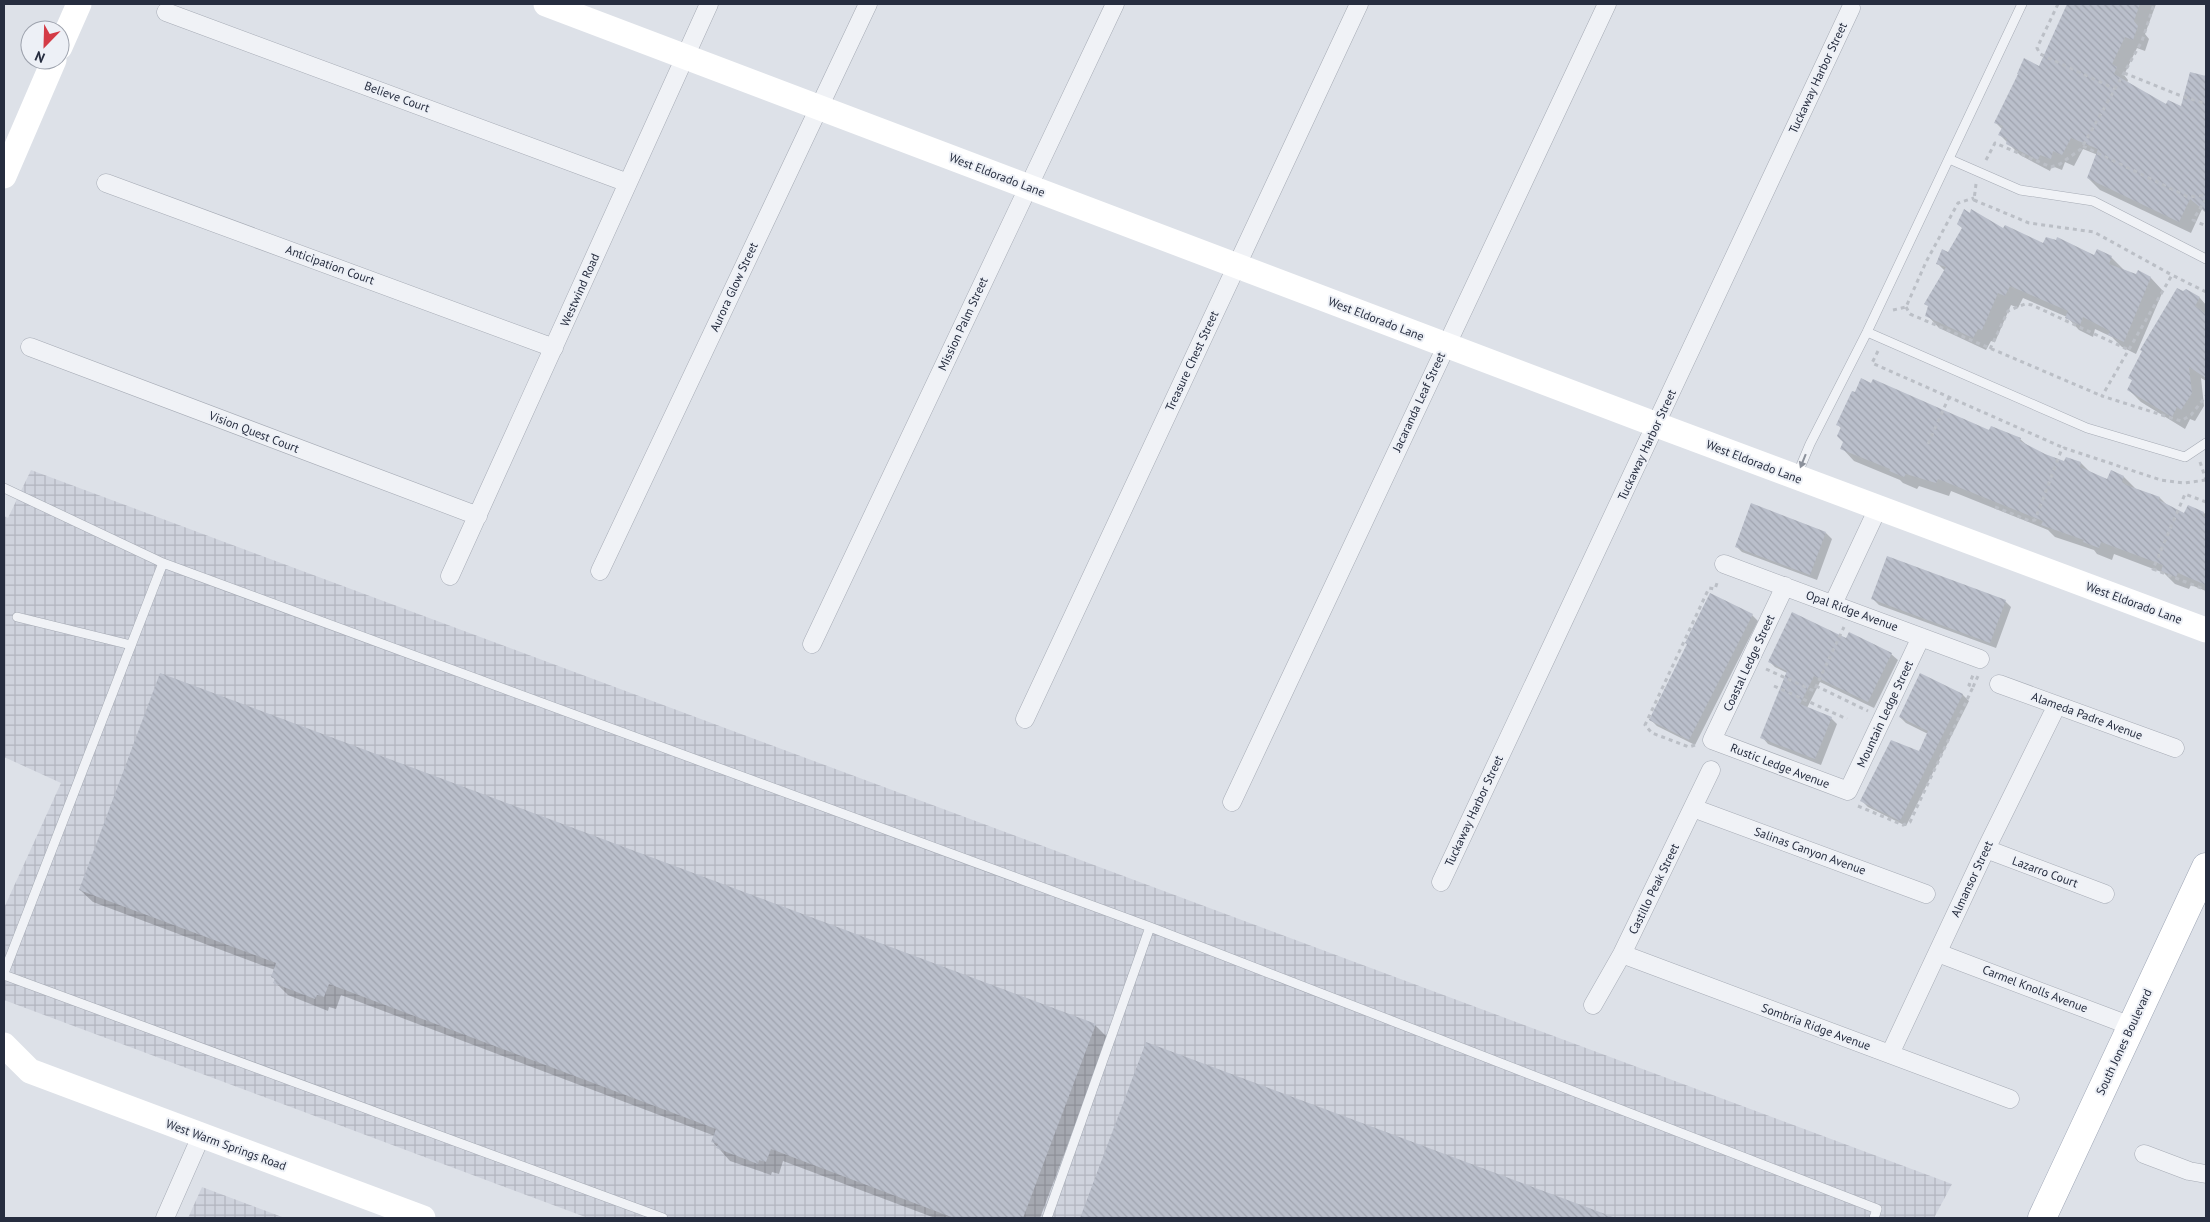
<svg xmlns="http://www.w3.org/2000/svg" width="2210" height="1222" font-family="'PT Sans',sans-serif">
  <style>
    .industrial { fill: url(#industrial-grid) }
    .shadow { fill: #0003 }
    .building { fill: url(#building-back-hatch) }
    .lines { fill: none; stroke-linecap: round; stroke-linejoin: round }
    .lane-casing { stroke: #a6abb5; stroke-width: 10 }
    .street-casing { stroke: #a6abb5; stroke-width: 19 }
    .primary-casing { stroke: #9ca4b4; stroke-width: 29 }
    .path { stroke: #bbbfc6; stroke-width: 3; stroke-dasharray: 4 4; stroke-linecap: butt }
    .lane { stroke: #f0f2f6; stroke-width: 9 }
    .street { stroke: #f0f2f6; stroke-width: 18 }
    .secondary { stroke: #fff; stroke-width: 25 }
    .primary { stroke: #fff; stroke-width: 28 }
    .oneway { fill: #8b909a }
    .labels { text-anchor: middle; stroke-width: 4; stroke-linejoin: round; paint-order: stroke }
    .street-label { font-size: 12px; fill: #262d3f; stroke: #edf0f6 }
  </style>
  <defs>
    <pattern id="industrial-grid" width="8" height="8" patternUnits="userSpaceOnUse" patternTransform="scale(1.25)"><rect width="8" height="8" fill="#cfd3dd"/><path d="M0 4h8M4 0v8" fill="none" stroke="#b2b5bf"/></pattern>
    <pattern id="building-back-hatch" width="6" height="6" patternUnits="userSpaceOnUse" patternTransform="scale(1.25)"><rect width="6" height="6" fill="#babfcb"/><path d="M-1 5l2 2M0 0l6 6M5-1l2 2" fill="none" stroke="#a0a4af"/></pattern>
  </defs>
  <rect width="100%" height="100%" fill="#dde1e8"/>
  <!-- industrial -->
  <path class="industrial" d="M31 470 1952 1184 1934 1218H588L4 1000V908L61 783 4 757V516L8 518Z
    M202 1187 285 1218H188Z"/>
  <!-- shadow -->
  <path class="shadow" d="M2068 4H2156L2145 34 2149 39 2145 51 2137 48 2124 75 2128 80 2127 83 2166 106 2182 108 2191 74 2206 78V213L2202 209 2191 233 2100 190 2088 178 2098 155 2083 149 2074 166 2065 162 2062 170 2052 166 2050 171 2020 155 2000 135 2003 130 1995 122 2039 68Z
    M2004 230 2044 245 2095 256 2111 257 2124 270 2136 276 2138 272 2151 278 2163 291 2136 354 2122 347 2112 337 2095 329 2093 337 2079 330 2067 317 2023 298 2018 308 2011 305 1995 342 1991 341 1986 350 1939 328 1927 315 1945 271 1938 264 1949 254Z
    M2186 290 2200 298 2206 305V381L2201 378 2204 406 2195 421 2190 419 2185 429 2141 402 2128 389 2133 381 2130 378Z
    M1838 425 1990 432 2020 439 2028 446 2044 455 2065 463H2081L2091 473 2108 481 2111 472 2124 477 2136 489 2160 498 2168 506 2185 514 2189 507 2206 514V591L2191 585 2189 589 2175 584 2164 573 2114 554 2112 560 2097 554 2094 550 2055 537 2048 530 1951 491 1949 496 1919 486 1917 489 1903 483 1900 480 1854 461 1842 448 1844 442 1841 428Z
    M1826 533 1832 539 1817 580 1742 552 1736 546Z
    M1873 599 2005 601 2011 607 1996 648 1879 605Z
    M1752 615 1758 621 1695 745 1657 726 1651 720Z
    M1847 640 1891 654 1898 660 1874 708 1820 682 1807 708 1831 718 1837 724 1821 765 1768 744 1762 737 1787 673 1775 667 1769 661Z
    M1921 675 1963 695 1969 701 1906 826 1868 807 1862 801 1920 753 1928 734 1906 723 1900 717Z
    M80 890 1095 1025 1108 1038 1040 1218H935L783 1161 779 1174 772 1172 771 1175 730 1161 713 1142 715 1136 341 995 336 1009 329 1007 328 1011 288 995 275 982 276 980 272 977 275 970 93 902Z
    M1147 1044 1613 1218H1081Z"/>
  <!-- building -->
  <path class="building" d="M2067 4H2140L2134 21 2138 26 2133 40 2125 37 2112 64 2117 67 2114 74 2166 104 2168 100 2181 106 2190 72 2206 76V212L2190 199 2179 222 2087 178 2098 149 2071 138 2062 155 2053 151 2051 159 2040 155 2038 160 2006 144 2007 139 1998 135 2003 126 1994 123 2018 74H2017L2024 58 2039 66Z
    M1964 209 1970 213 1971 209 2003 228 2005 225 2043 243 2046 237 2056 240 2057 237 2094 255 2097 249 2112 256 2109 264 2136 274 2138 270 2151 277 2124 342 2108 335 2110 331 2083 317 2080 325 2065 318 2068 311 2010 286 2005 296 1998 293 1982 330 1978 329 1973 338 1925 316 1928 306 1924 304 1946 267 1936 264 1942 249 1948 252 1962 228 1957 224Z
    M2177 288 2183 291 2186 289 2200 297 2195 306 2206 314V378L2189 367 2192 393 2181 410 2177 407 2172 417 2127 390 2132 380 2128 378 2142 351 2140 350Z
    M1861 378 1871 383 1873 379 1989 430 1991 426 2021 438 2020 441 2045 454 2064 461 2066 457 2081 462 2080 467 2107 479 2111 470 2124 476 2122 482 2126 485 2160 497 2159 500 2184 513 2188 505 2204 512 2203 516 2206 518V585L2178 573 2176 577 2161 571 2163 565 2101 542 2099 548 2083 542 2084 540 2041 525 2043 521 1938 479 1936 483 1906 474 1904 477 1889 471 1890 469 1840 449 1843 442 1837 436 1841 427 1836 425 1852 391 1855 392Z
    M1751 503 1826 532 1810 575 1735 547Z
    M1887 556 2006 600 1990 643 1871 599Z
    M1710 593 1753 614 1689 740 1649 720 1687 644 1685 643Z
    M1792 612 1846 638 1849 632 1892 653 1868 702 1814 676 1800 704 1832 717 1815 759 1760 738 1787 671 1768 662Z
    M160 673 1096 1024 1023 1218H954L771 1149 766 1162 759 1160 758 1164 716 1148 718 1144 711 1142 716 1129 329 984 324 997 317 995 315 999 273 983 275 979 271 977 276 963 79 890Z
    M1920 673 1963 694 1900 821 1860 801 1891 740 1919 751 1928 731 1899 717Z
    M1146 1042 1613 1217 1612 1218H1080Z"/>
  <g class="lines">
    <defs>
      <path id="lane" d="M1949 159 2020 190 2093 201 2206 259
        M1867 332 2087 428 2185 457 2206 443
        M1797 475 1810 444 1867 332 2022 4
        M4 488 163 563
        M17 617 131 645
        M4 973 163 563 1150 927 1877 1209 1874 1218
        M4 975 663 1218
        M1047 1218 1150 927"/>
      <path id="street" d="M166 12 628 183
        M106 183 554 348
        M30 347 478 516
        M1724 564 1980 659
        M600 571 868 4
        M450 576 709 4
        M1785 586 1712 740 1848 791 1921 637
        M1833 604 1878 508
        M812 644 1115 4
        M1999 684 2175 748
        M1025 719 1359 4
        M1232 802 1607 4
        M1693 808 1926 894
        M1986 849 2105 894
        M1441 882 1851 8
        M1938 953 2131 1026
        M1622 954 2010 1099
        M1593 1005 1622 954 1711 770
        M1890 1054 1986 849 2057 705
        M2144 1154 2189 1171 2206 1174
        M165 1218 201 1136"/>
      <path id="primary" d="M2042 1218 2206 867"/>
    </defs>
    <!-- lane casing -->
    <use href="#lane" class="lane-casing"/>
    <!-- street casing -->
    <use href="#street" class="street-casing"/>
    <!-- primary casing -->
    <use href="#primary" class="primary-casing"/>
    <!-- path -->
    <path class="path" d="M2058 4 2037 48 2040 54 2115 89
      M2124 73 2179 95 2206 104
      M2083 146 2188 197 2206 195
      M1986 160 1995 143 2051 167 2060 164 2081 149 2142 41 2154 4
      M1976 184 1974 200 2029 223 2094 232 2172 275
      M2206 199 2193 220 2206 226
      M2206 292 2172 275 2102 396 2181 421 2191 415 2206 396
      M1906 307 1910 314 2102 396
      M1893 310 1906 307 1926 262 1958 203 1974 198
      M1990 349 2008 311 2025 304 2032 305 2129 350
      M1878 351 1872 363 2064 448
      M1928 444 1949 397
      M2200 462 2206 480
      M2206 502 2185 494 2153 569 2206 590
      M1995 507 2030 521 2035 520 2061 451 2064 448 2161 480 2184 483 2206 480
      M1766 669 1814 691 1844 627
      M1774 686 1847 719
      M1816 686 1868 711
      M1973 687 1978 676
      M1695 745 1689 747 1652 733 1645 725 1709 588 1715 589 1718 580
      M1858 806 1903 825 1910 822 1973 687 1969 685 1973 675"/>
    <!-- lane -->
    <use href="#lane" class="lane"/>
    <!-- street -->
    <use href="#street" class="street"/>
    <!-- secondary -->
    <path class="secondary" d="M546 4 1657 425 2206 630
      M60 47 79 4
      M4 176 54 60
      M4 1045 30 1071 423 1218"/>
    <!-- primary -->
    <use href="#primary" class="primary"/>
  </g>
  <!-- one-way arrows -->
  <defs><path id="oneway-solid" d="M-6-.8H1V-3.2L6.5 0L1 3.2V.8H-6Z" transform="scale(1.25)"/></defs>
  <use class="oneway" href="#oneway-solid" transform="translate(1803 461) rotate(112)"/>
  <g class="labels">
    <!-- street labels -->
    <g class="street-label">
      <text transform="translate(1818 78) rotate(-65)" y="4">Tuckaway Harbor Street</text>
      <text transform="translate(397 97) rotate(20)" y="4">Believe Court</text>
      <text transform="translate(997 175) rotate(21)" y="4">West Eldorado Lane</text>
      <text transform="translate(330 265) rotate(20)" y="4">Anticipation Court</text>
      <text transform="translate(734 287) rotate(-65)" y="4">Aurora Glow Street</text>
      <text transform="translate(580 290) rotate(-66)" y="4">Westwind Road</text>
      <text transform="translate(1376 319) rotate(21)" y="4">West Eldorado Lane</text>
      <text transform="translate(963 324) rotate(-65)" y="4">Mission Palm Street</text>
      <text transform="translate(1192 361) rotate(-65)" y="4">Treasure Chest Street</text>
      <text transform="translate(1419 402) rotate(-65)" y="4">Jacaranda Leaf Street</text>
      <text transform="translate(254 432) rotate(21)" y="4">Vision Quest Court</text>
      <text transform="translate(1647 445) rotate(-65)" y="4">Tuckaway Harbor Street</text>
      <text transform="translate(1754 462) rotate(21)" y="4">West Eldorado Lane</text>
      <text transform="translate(2134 603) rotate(20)" y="4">West Eldorado Lane</text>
      <text transform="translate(1852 611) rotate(20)" y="4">Opal Ridge Avenue</text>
      <text transform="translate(1749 663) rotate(-65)" y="4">Coastal Ledge Street</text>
      <text transform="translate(1885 714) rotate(-65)" y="4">Mountain Ledge Street</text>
      <text transform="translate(2087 716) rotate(20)" y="4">Alameda Padre Avenue</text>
      <text transform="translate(1780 766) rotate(21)" y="4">Rustic Ledge Avenue</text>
      <text transform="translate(1474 811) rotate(-65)" y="4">Tuckaway Harbor Street</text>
      <text transform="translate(1810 851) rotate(20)" y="4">Salinas Canyon Avenue</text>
      <text transform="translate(2045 872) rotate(20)" y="4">Lazarro Court</text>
      <text transform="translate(1972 879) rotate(-65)" y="4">Almansor Street</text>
      <text transform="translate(1654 889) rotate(-64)" y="4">Castillo Peak Street</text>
      <text transform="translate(2035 989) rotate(21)" y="4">Carmel Knolls Avenue</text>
      <text transform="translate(1816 1027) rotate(20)" y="4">Sombria Ridge Avenue</text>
      <text transform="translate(2124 1042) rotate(-65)" y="4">South Jones Boulevard</text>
      <text transform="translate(226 1145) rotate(20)" y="4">West Warm Springs Road</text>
    </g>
  </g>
  <!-- border -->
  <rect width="2210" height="1222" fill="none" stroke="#262d3f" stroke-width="10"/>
  <!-- north arrow -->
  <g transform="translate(45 45) rotate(203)"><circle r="24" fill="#edf0f6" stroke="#9da2ad"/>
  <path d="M0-4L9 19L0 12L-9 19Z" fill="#d43b46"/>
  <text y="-8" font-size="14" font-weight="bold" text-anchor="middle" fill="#262d3f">N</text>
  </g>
</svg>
